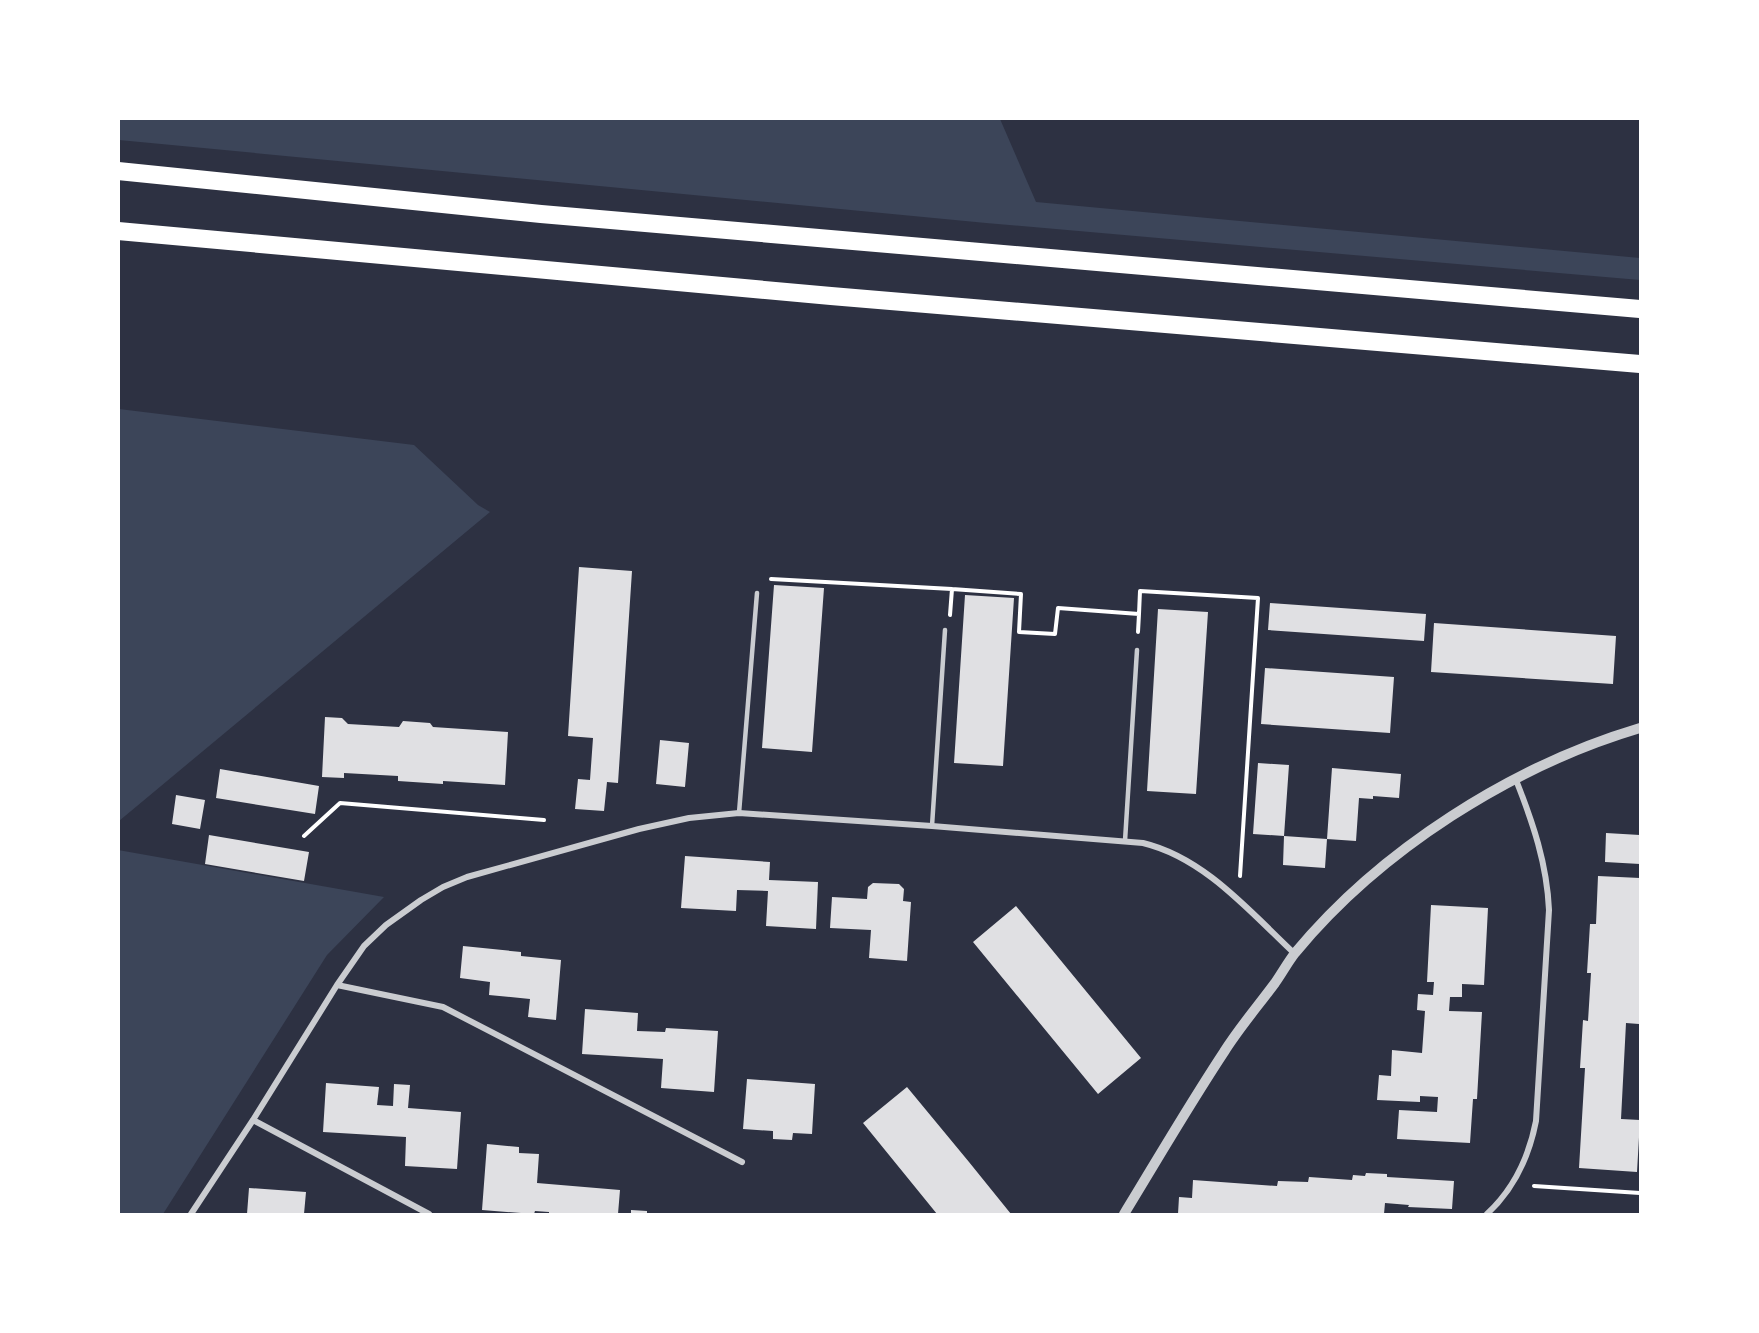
<svg xmlns="http://www.w3.org/2000/svg" width="1759" height="1333" font-family="'Nunito Sans',sans-serif">
  <style>
    .green { fill: #3c4559 }
    .building { fill: #e0e0e3 }
    .lines { fill: none; stroke-linecap: round; stroke-linejoin: round }
    .path { stroke: #fff; stroke-width: 4 }
    .service { stroke: #caccd0; stroke-width: 4.5 }
    .minor { stroke: #caccd0; stroke-width: 6 }
    .tertiary { stroke: #caccd0; stroke-width: 10 }
    .motorway { stroke: #fff; stroke-width: 18 }
  </style>
  <rect width="100%" height="100%" fill="#2d3142"/>
  <!-- green -->
  <path class="green" d="M118 119H1000L1036 202 1640 258V280L986 223 119 140Z
    M119 409 414 445 478 505 490 512 119 821Z
    M118 850 384 897 327 955 163 1214H119Z"/>
  <!-- building -->
  <path class="building" d="M579 567 632 571 618 783 607 782 604 811 575 809 578 779 590 780 593 738 568 736Z
    M774 585 824 588 812 752 762 748Z
    M965 595 1014 598 1003 766 954 763Z
    M1270 603 1426 614 1424 641 1268 630Z
    M1158 609 1208 612 1196 794 1147 791Z
    M1434 623 1616 636 1613 684 1431 672Z
    M1265 668 1394 677 1390 733 1261 724Z
    M325 717 342 718 348 724 399 727 403 721 430 723 433 727 508 732 505 785 443 781V784L398 781V776L344 773V778L322 777Z
    M660 740 689 743 685 787 656 784Z
    M1258 763 1289 765 1284 836 1327 839 1325 868 1283 865 1284 836 1253 834Z
    M1332 768 1401 774 1399 798 1373 796V799L1359 798 1356 841 1327 839Z
    M220 769 319 786 315 814 216 798Z
    M176 795 205 800 200 829 172 824Z
    M1606 833 1640 835V864L1605 862Z
    M209 835 309 852 304 881 205 864Z
    M685 856 770 862 769 880 818 882 816 929 766 926 768 891 737 890 736 911 681 908Z
    M1598 876 1640 878 1639 1024 1626 1023 1621 1119 1640 1120 1637 1172 1579 1168 1585 1068H1580L1583 1020 1588 1021 1591 973H1587L1590 924H1596Z
    M873 883 899 884 904 889 903 901 911 902 907 961 869 958 871 930 830 928 832 897 867 899 868 887Z
    M1431 905 1488 908 1484 985 1462 984V997H1450L1449 1011 1482 1012 1477 1099H1473L1470 1143 1397 1139 1399 1110 1437 1112 1438 1097 1420 1096V1102L1377 1100 1379 1075 1391 1076 1392 1050 1422 1053 1425 1011 1417 1010 1418 994 1433 995 1434 982H1427Z
    M1016 906 1141 1058 1098 1094 973 942Z
    M463 946 521 952V956L561 960 556 1020 528 1017 530 999 489 995 490 982 460 978Z
    M585 1009 638 1013 637 1031 665 1032 666 1028 718 1031 714 1092 661 1088 663 1059 582 1054Z
    M747 1079 815 1084 812 1134 793 1133 792 1140 773 1139V1131L743 1129Z
    M326 1083 379 1087 377 1105 393 1106 394 1084 410 1085 408 1108 461 1112 457 1169 405 1166 406 1137 323 1132Z
    M907 1087 969 1162 1011 1214H937L863 1123Z
    M487 1144 519 1147V1153L539 1154 537 1183 620 1190 618 1214H549V1212L535 1211 534 1214 482 1210Z
    M1366 1173 1387 1174V1177L1454 1181 1452 1209 1408 1207 1409 1205 1385 1203 1384 1214H1178L1179 1197 1192 1198 1193 1180 1277 1186 1278 1181 1308 1182 1309 1177 1352 1180 1353 1175 1365 1176Z
    M249 1188 306 1192 304 1214H247Z
    M631 1210 647 1211V1214H631Z"/>
  <g class="lines">
    <!-- path -->
    <path class="path" d="M771 579 952 589 1021 594 1019 632 1055 634 1058 608 1139 614 1140 591 1258 598 1240 876
      M950 615 952 589
      M1138 632 1139 614
      M304 836 340 803 544 820
      M1534 1186 1640 1193"/>
    <!-- service -->
    <path class="service" d="M739 813 757 593
      M932 826 945 630
      M1125 841 1137 650"/>
    <!-- minor -->
    <path class="minor" d="M337 985 443 1007 742 1162
      M253 1120 429 1214
      M191 1214 253 1120 337 985 364 946 386 925 421 900 443 887 467 877 639 829 689 818 739 813 932 826 1143 843C1205 858 1250 912 1295 954
      M1487 1214C1514 1189 1529 1157 1536 1121L1549 910C1547 864 1533 823 1516 780"/>
    <!-- tertiary -->
    <path class="tertiary" d="M1124 1214C1157 1160 1189 1105 1224 1052 1239 1028 1258 1006 1275 983 1282 973 1288 962 1295 953 1380 850 1512 766 1640 728"/>
    <!-- motorway -->
    <path class="motorway" d="M118 171 541 214 1640 309
      M118 231 831 296 1640 364"/>
  </g>
  <!-- border -->
  <rect width="1759" height="1333" fill="none" stroke="#ffffff" stroke-width="240"/>
</svg>
